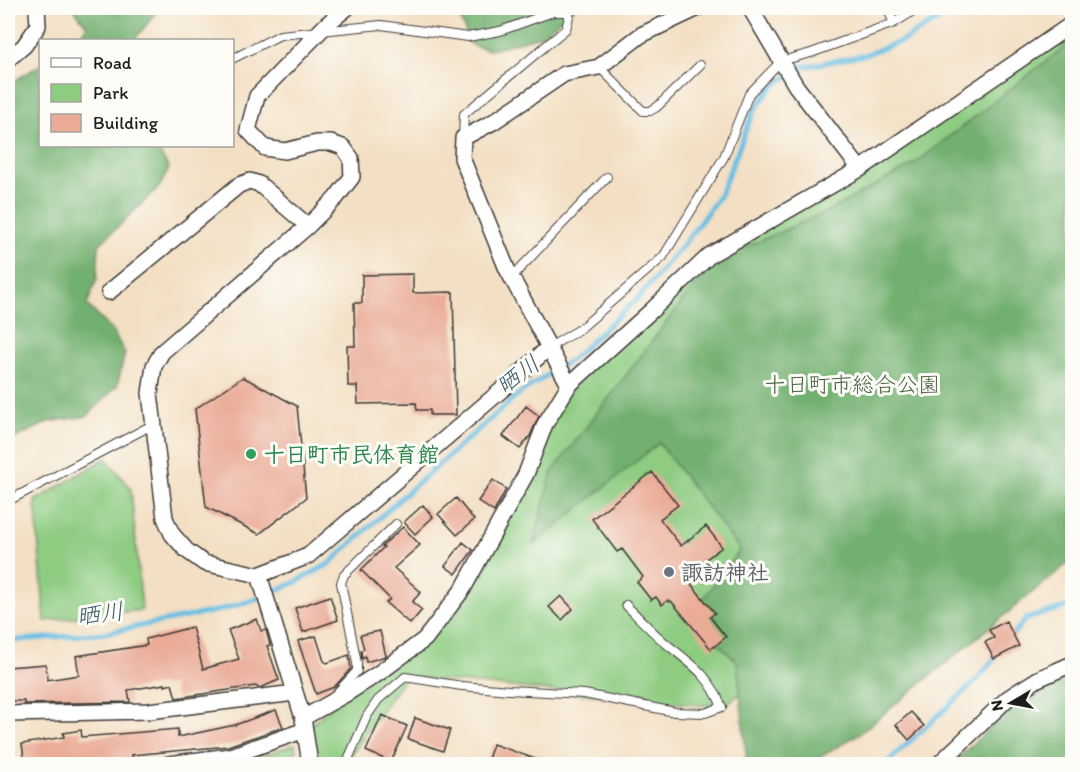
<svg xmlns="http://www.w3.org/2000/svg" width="1080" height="772" font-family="Itim,'Klee One',sans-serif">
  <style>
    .green { fill: #8ecc82; stroke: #55744f; stroke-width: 1.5 }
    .forest { fill: #72b070; stroke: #476646; stroke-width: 1.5 }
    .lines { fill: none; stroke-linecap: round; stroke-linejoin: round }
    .stream { stroke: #65bee3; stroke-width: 5 }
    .building { fill: #eaac97 }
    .lane-casing { stroke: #3c3935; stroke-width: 10 }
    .street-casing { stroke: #3c3935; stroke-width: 18 }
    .lane { stroke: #fff; stroke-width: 8 }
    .street { stroke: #fff; stroke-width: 15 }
    .leisure-dot { fill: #2e9e5b; stroke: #fdfcf7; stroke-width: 2 }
    .worship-dot { fill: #6b7280; stroke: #fdfcf7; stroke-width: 2 }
    .labels { text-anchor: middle; stroke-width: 6; stroke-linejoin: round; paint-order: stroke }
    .park-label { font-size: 22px; fill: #4a6245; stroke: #fdfcf7 }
    .leisure-label { font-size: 22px; font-weight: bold; fill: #27864d; stroke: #fdfcf7; text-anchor: start }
    .worship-label { font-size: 22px; font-weight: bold; fill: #5b616d; stroke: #fdfcf7; text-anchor: start }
    .water-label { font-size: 24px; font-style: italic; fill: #395d6c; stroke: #fdfcf7 }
  </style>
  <rect width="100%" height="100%" fill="#fdfcf7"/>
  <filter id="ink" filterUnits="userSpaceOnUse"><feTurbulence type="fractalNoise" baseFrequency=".0167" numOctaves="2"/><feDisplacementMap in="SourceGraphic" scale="12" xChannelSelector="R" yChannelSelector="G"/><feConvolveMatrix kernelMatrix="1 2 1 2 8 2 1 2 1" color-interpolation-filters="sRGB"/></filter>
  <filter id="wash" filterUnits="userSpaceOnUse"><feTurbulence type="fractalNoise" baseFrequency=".008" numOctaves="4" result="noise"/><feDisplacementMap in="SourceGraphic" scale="24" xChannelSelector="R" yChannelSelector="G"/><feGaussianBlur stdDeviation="1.35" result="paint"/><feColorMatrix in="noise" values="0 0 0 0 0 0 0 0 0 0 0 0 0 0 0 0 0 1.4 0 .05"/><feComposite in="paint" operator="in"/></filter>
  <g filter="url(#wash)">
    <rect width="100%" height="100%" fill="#f3dfc3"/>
    <!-- green -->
    <path class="green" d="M1072 24V370L996 506 722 707 405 677 345 764H310L305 730 346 694 425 639 463 589 569 385 744 234 860 169Z
      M106 458 131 489 142 610 45 621 35 501Z
      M295 744 297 764H239Z"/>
    <!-- forest -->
    <path class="forest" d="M73 8H160L134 40H76L87 26Z
      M456 8H575L540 36 489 50 471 45Z
      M1072 41V560L859 734 809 764H747L737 662 690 616 740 550 659 443 533 545 552 472 713 261 826 212 914 164Z
      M40 65V146H150L158 150 169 168 160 186 99 245 97 278 87 305 112 330 125 353 117 386 87 416 48 422 8 442V85Z
      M1072 664V764H952L996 722Z"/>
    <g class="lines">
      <!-- stream -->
      <path class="stream" d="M1010 638 1026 619 1072 605
        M8 641 105 633 216 611 251 601 292 584 329 564 402 497 520 393 572 359 638 298 687 240 720 195 754 110 774 85 803 67 864 55 902 41 958 8
        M888 764 891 759 976 681 997 655"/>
    </g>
    <g id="blocks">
      <!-- building -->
      <path class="building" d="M413 274V293L453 292 456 415H430V410H417L416 403 358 404 357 386H348L347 346H355L354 303H362V275Z
        M243 377 297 406 306 498 259 534 206 507 195 409Z
        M526 406 539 416 530 436 520 449 503 436Z
        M652 472 678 505 660 519 681 546 706 526 722 547 697 566 703 574 691 584 715 613 710 617 726 637 711 649 671 601 669 602 668 600 662 605 656 597 651 600 637 582 643 577 622 549 617 552 592 519Z
        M493 480 506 489 494 512 478 501Z
        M456 498 474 520 457 535 438 514Z
        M423 505 433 517 415 534 404 522Z
        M403 527 420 545 394 568 421 592 412 602 422 610 410 624 386 603 390 599 361 570 384 547 382 546Z
        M463 542 473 550 456 574 445 566Z
        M330 596 338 620 303 632 295 608Z
        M561 596 573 609 562 620 549 607Z
        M257 619 261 631 266 630 270 645 267 646 279 680 260 688 255 686 176 698 172 684 165 686V684L128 690 130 702 24 704V701H8V667L46 664 47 680 79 675 76 656 147 645 146 639 192 627 203 669 239 659 228 630Z
        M1006 621 1019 646 994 659 985 642 994 638 989 630Z
        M380 631 386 656 366 662 365 656 362 659 361 651 364 649 360 635Z
        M316 636 324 661 327 663 349 655 351 669 334 687 316 694 298 641Z
        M276 710 283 727 228 746 132 755 133 761 113 765H25L22 744 64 737 63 733 81 730 82 737 178 729V737L235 725Z
        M911 712 924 726 909 740 896 725Z
        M382 715 407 726 391 762 366 751Z
        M415 718 450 730 443 751 408 739Z
        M493 744 544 762V765H486Z"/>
    </g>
  </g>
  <g filter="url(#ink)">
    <use href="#blocks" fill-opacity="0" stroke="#3c3935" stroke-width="1.5"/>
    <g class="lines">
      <defs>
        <path id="lane" d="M887 8 894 23
          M232 59 280 35 381 25 468 37 500 31 553 12H570L566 29 464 114 463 138
          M599 67 643 111H650L657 107 700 65
          M511 278 607 177
          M548 348 580 329 663 257 724 157 749 94 781 61 811 53 894 23 918 8
          M8 501 154 424
          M334 696 357 671V663L341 583 344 575 396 524
          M346 764 367 716 378 700 405 677 462 686 509 690 584 694 675 712 705 713 722 707C708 672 690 664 663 641 650 630 638 617 626 605"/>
        <path id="street" d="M347 8 327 24 257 96 248 130 265 148 285 151 317 143H331L343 147 351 158 352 177 336 198 308 226 162 352 154 366 150 393 165 518 172 534 186 550 204 563 259 575 308 556 511 382 548 348
          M750 8 796 86 860 169
          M8 59 24 46 38 26 37 8
          M109 292 239 185 250 181 259 184 308 226
          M569 385 507 269 462 158 463 138 493 122 564 74 599 67 641 35 698 8
          M259 575 303 718 310 764
          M8 714 149 711 295 693
          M303 718 346 694 379 673 425 639 463 589 526 474 545 424 569 385 651 311 710 255 860 169 1072 24
          M169 764 230 756 305 730
          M939 764 1008 698 1038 679 1072 664"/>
      </defs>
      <!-- lane casing -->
      <use href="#lane" class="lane-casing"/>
      <!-- street casing -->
      <use href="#street" class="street-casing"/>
      <!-- lane -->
      <use href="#lane" class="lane"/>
      <!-- street -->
      <use href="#street" class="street"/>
    </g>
  </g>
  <!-- markers -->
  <circle class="leisure-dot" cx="251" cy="454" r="6"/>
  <circle class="worship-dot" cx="669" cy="572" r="6"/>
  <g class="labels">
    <!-- park labels -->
    <g class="park-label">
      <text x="852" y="392">十日町市総合公園</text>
    </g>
    <!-- leisure labels -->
    <g class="leisure-label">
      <text x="263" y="462">十日町市民体育館</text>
    </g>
    <!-- worship labels -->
    <g class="worship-label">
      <text x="681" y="580">諏訪神社</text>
    </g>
    <!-- water labels -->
    <g class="water-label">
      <text transform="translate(518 375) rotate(-37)" y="8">晒川</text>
      <text transform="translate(100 614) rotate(-8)" y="8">晒川</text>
    </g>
  </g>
  <!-- margin -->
  <rect width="1080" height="772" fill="none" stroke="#fdfcf7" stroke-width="30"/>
  <!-- legend -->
  <rect x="39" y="39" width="195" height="108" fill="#fdfcf7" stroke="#a3a29f" stroke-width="1.5"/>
  <rect x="51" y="58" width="30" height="9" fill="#ffffff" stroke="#a3a29f" stroke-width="1.5"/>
  <text x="93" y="69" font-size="18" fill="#1c1c1c">Road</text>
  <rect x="51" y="84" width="30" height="18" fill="#8ecc82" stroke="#a3a29f" stroke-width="1.5"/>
  <text x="93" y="99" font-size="18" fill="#1c1c1c">Park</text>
  <rect x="51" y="114" width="30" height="18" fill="#eaac97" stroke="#a3a29f" stroke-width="1.5"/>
  <text x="93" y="129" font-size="18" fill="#1c1c1c">Building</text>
  <!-- north arrow -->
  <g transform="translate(1011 703) rotate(260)" stroke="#fdfcf7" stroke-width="4.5" paint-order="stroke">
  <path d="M0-4.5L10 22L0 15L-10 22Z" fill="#1c1c1c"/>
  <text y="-9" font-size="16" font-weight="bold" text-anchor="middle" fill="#1c1c1c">N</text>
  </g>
</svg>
